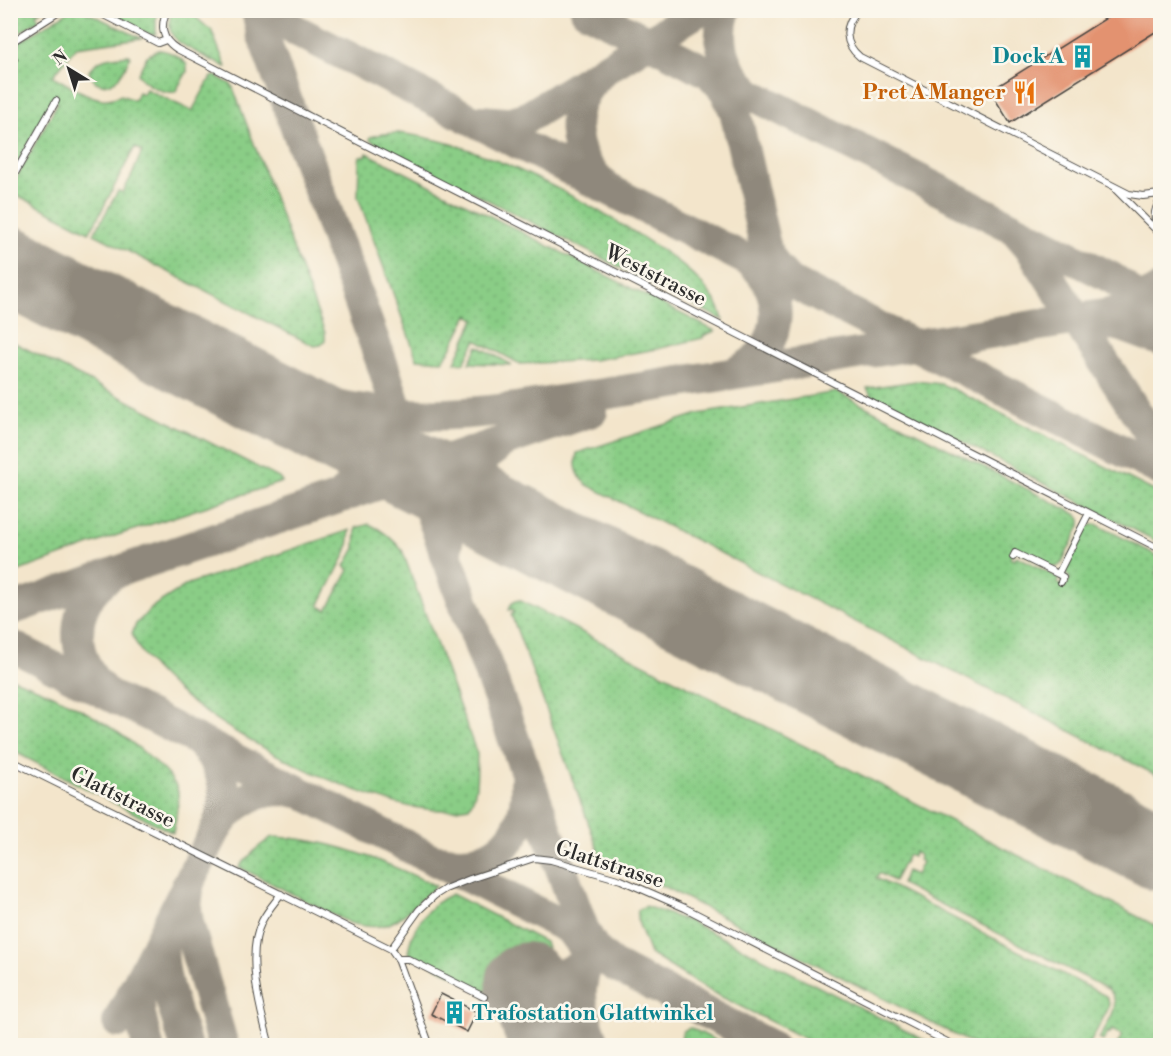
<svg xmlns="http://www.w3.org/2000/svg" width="1171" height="1056" font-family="'Libre Bodoni',serif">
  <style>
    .grass { fill: url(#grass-dots); stroke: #5a7c58; stroke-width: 1.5 }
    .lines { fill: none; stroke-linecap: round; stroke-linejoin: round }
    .taxiway { stroke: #8f887b; stroke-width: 32 }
    .runway { stroke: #8f887b; stroke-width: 80 }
    .building { fill: #e39270 }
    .service-casing { stroke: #494743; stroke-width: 8 }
    .service { stroke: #fff; stroke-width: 6 }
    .labels { text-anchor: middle; stroke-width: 5; stroke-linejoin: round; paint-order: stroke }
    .culture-label { font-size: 21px; font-weight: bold; fill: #0d838f; stroke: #fbf7ec; text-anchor: end }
    .food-label { font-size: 21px; font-weight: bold; fill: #c56008; stroke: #fbf7ec; text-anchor: end }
    .street-label { font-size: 21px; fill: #2b2b2b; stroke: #fbf7ec }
  </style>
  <defs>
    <pattern id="grass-dots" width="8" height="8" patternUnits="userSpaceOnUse" patternTransform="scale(1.5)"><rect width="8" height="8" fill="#8acd86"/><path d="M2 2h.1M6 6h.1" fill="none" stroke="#77b074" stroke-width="1.8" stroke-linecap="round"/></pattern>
  </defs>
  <rect width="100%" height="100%" fill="#fbf7ec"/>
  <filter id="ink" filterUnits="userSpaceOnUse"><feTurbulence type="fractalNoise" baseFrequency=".0167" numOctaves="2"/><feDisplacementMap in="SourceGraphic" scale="12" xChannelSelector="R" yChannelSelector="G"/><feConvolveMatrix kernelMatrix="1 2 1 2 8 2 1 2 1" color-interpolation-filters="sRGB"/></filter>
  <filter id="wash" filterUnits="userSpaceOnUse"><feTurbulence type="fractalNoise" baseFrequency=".008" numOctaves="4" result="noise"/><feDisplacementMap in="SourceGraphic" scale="24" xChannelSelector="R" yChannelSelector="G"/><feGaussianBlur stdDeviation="1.35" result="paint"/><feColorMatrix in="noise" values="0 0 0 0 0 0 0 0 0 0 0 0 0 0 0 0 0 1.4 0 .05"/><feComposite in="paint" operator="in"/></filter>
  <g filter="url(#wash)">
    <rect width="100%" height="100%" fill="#f3e5cb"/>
    <!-- grass -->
    <path class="grass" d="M11 10 41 11 36 14 39 20 11 38Z
      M69 11H85L141 38 76 47 53 76C64 83 90 98 102 99 110 100 115 98 121 95L134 100 138 92 143 94 146 89 192 111 211 77 216 76 232 85 325 333V341L321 345 314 346 94 234 118 191 123 192 132 175 142 151 135 147 95 223 89 232 11 192V188L58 102 53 99 11 175 10 61 12 62 16 57C12 52 12 49 16 44Z
      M102 11H159L156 19V34L151 35Z
      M172 11H189L208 28 211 29 226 67C217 63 208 59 200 54 181 45 162 36 172 11Z
      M158 50C168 50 181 57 187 65V72L175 92C163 94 144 84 138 74L147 56Z
      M129 55 131 56 130 58C124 69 118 87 102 84 94 83 92 78 89 71 99 56 113 57 129 55Z
      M398 133C416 135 434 139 452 144 515 164 581 199 637 234 665 252 695 271 714 299 719 305 721 312 723 320L370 140V137L382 134Z
      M367 153 715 331 703 336V338L657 349 594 360 520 364 476 340 464 363 455 362 475 319 468 315 449 352 442 361 417 359 358 197 359 160 360 156H366Z
      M11 341 279 478 282 482 115 536 11 574Z
      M478 346 512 365 469 363Z
      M916 381 941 384 953 389 1160 494V543L871 395 867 388Z
      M837 392 1076 514C1080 518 1081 520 1080 526L1061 564 1057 567H1049L1015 549 1010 558 1014 560 1017 556 1059 578 1057 583 1065 587 1070 578 1064 571 1065 566 1085 528 1088 526 1096 524 1160 557V563L1156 573 1160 577V777L587 485C577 476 574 467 577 453L698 414Z
      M369 524C383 530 392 538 402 550L477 754C476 771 479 791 469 807 452 811 436 811 419 808 344 797 159 708 132 634L136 624 155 605 188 584 350 530 348 547 345 555 319 606 327 610 349 570 345 566 355 548 356 528Z
      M519 600 1160 928V1045H1117L1122 1035 1112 1030 1110 1033 1108 1032 1103 1041 1099 1039C1107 1023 1124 1004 1108 989L901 884 906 871 916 875 922 862 919 860 920 856 914 852 913 857 908 855 894 881 879 873 876 878 1106 996 1109 1003 1108 1009 1089 1045H975L633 871 604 865 511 614 514 613 512 609 509 610C510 604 513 601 519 600Z
      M11 678C64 697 114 724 156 763 163 770 173 779 177 788 181 798 175 822 173 833L11 750Z
      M272 837C330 838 384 861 436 886 404 911 397 936 350 923L239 867 257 848Z
      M452 894 545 942 553 964 552 970 487 995 485 991 408 953C411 928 428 904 452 894Z
      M645 906 691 922 934 1045H817L708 990 653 956 650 954 637 919 638 910Z
      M554 985 576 1045H523L507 1002 521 997 538 1043 557 1037 540 990Z
      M691 1028 725 1045H683C680 1037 681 1029 691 1028Z"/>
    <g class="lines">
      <!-- taxiway -->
      <path class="taxiway" d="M256 10 1160 470
        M257 10 262 33 384 369 416 472 584 931 594 948
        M586 10 1112 278 1122 285 1160 319
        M725 10C715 40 724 70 747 90
        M598 76C565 106 570 155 602 183
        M713 77 725 90 735 111 766 250 776 267 787 279
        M480 121 506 123 526 118 700 10
        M1017 232 1029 246 1160 449
        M1092 321 1122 326 1160 340
        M187 356C257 387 331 411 408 414 442 416 476 413 509 409L1110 314 1126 309 1160 289
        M737 371C781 353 789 296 753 264
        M343 494C373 470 391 439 390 400
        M447 546C446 507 462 470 496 448
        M10 610 128 568 312 507 592 411
        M10 645 574 931C589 941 599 956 615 966L771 1046
        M104 691C69 659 68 604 110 576
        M199 742C226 767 231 797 215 831 233 800 263 785 298 792
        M440 860C495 871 529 835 526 781
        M188 889 186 908 188 923 223 1046
        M164 936C157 968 176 1014 186 1046
        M587 947C588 962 582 975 581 990 580 1009 589 1028 595 1046
        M141 981C135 1004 142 1024 148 1046
        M500 997 586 965 583 947 572 932
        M118 1022 215 831"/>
      <!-- runway -->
      <path class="runway" d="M10 266 1160 851
        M526 982 550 1046"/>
    </g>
    <g id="blocks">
      <!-- building -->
      <path class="building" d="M1119 10H1160V29L1010 123 990 91Z
        M441 994 477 1012 467 1032 431 1014Z"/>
    </g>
  </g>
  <g filter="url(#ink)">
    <use href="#blocks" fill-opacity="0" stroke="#494743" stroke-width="1.5"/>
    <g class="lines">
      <defs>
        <path id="service" d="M94 10 158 43 166 40
          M167 10C160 26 161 39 177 49L1160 549
          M858 10C843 26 844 44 860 57L1129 194 1143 196 1160 194
          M10 43 62 10
          M10 54 14 59
          M10 182 56 101
          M1116 190 1160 234
          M1160 231C1153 221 1153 211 1160 201
          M1013 557 1015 553 1058 574 1089 513
          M1058 574 1063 577 1061 582
          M10 760 391 949 419 910 434 896 445 889 470 879 534 858 551 860 621 880 685 908 955 1046
          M391 949 398 959 430 1046
          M398 959H408L484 997
          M270 1046C260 1010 245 955 262 921 267 911 275 902 281 894"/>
      </defs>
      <!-- service casing -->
      <use href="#service" class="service-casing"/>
      <!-- service -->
      <use href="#service" class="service"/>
    </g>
  </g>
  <!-- icons -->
  <defs>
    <symbol id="building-bare" viewBox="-9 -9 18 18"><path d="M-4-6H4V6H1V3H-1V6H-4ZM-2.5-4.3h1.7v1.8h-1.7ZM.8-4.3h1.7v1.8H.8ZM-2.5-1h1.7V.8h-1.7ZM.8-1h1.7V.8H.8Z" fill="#0f9aa8" stroke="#fbf7ec" stroke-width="2.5" paint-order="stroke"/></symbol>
    <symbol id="restaurant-bare" viewBox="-9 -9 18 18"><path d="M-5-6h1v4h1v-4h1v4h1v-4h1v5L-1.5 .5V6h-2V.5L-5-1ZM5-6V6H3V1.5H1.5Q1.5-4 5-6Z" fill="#e8710a" stroke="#fbf7ec" stroke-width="2.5" paint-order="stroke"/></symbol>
  </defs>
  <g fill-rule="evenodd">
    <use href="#building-bare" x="1066" y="40" width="33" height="33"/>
    <use href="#restaurant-bare" x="1008" y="76" width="33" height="33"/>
    <use href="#building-bare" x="438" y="996" width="33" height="33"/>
  </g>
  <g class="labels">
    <!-- culture labels -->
    <g class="culture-label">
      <text x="1064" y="63">Dock A</text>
      <text x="472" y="1020" text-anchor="start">Trafostation Glattwinkel</text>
    </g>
    <!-- food labels -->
    <g class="food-label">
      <text x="1006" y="99">Pret A Manger</text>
    </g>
    <!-- street labels -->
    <g class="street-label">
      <text transform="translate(656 275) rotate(27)" y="7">Weststrasse</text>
      <text transform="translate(123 797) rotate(26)" y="7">Glattstrasse</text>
      <text transform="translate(610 864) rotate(18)" y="7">Glattstrasse</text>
    </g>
  </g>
  <!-- margin -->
  <rect width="1171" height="1056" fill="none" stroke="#fbf7ec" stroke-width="36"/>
  <!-- north arrow -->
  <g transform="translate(69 69) rotate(322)" stroke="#fbf7ec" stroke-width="4.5" paint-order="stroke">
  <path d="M0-4.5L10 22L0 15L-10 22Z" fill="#2b2b2b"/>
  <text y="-9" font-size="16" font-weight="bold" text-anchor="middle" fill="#2b2b2b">N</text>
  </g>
</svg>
